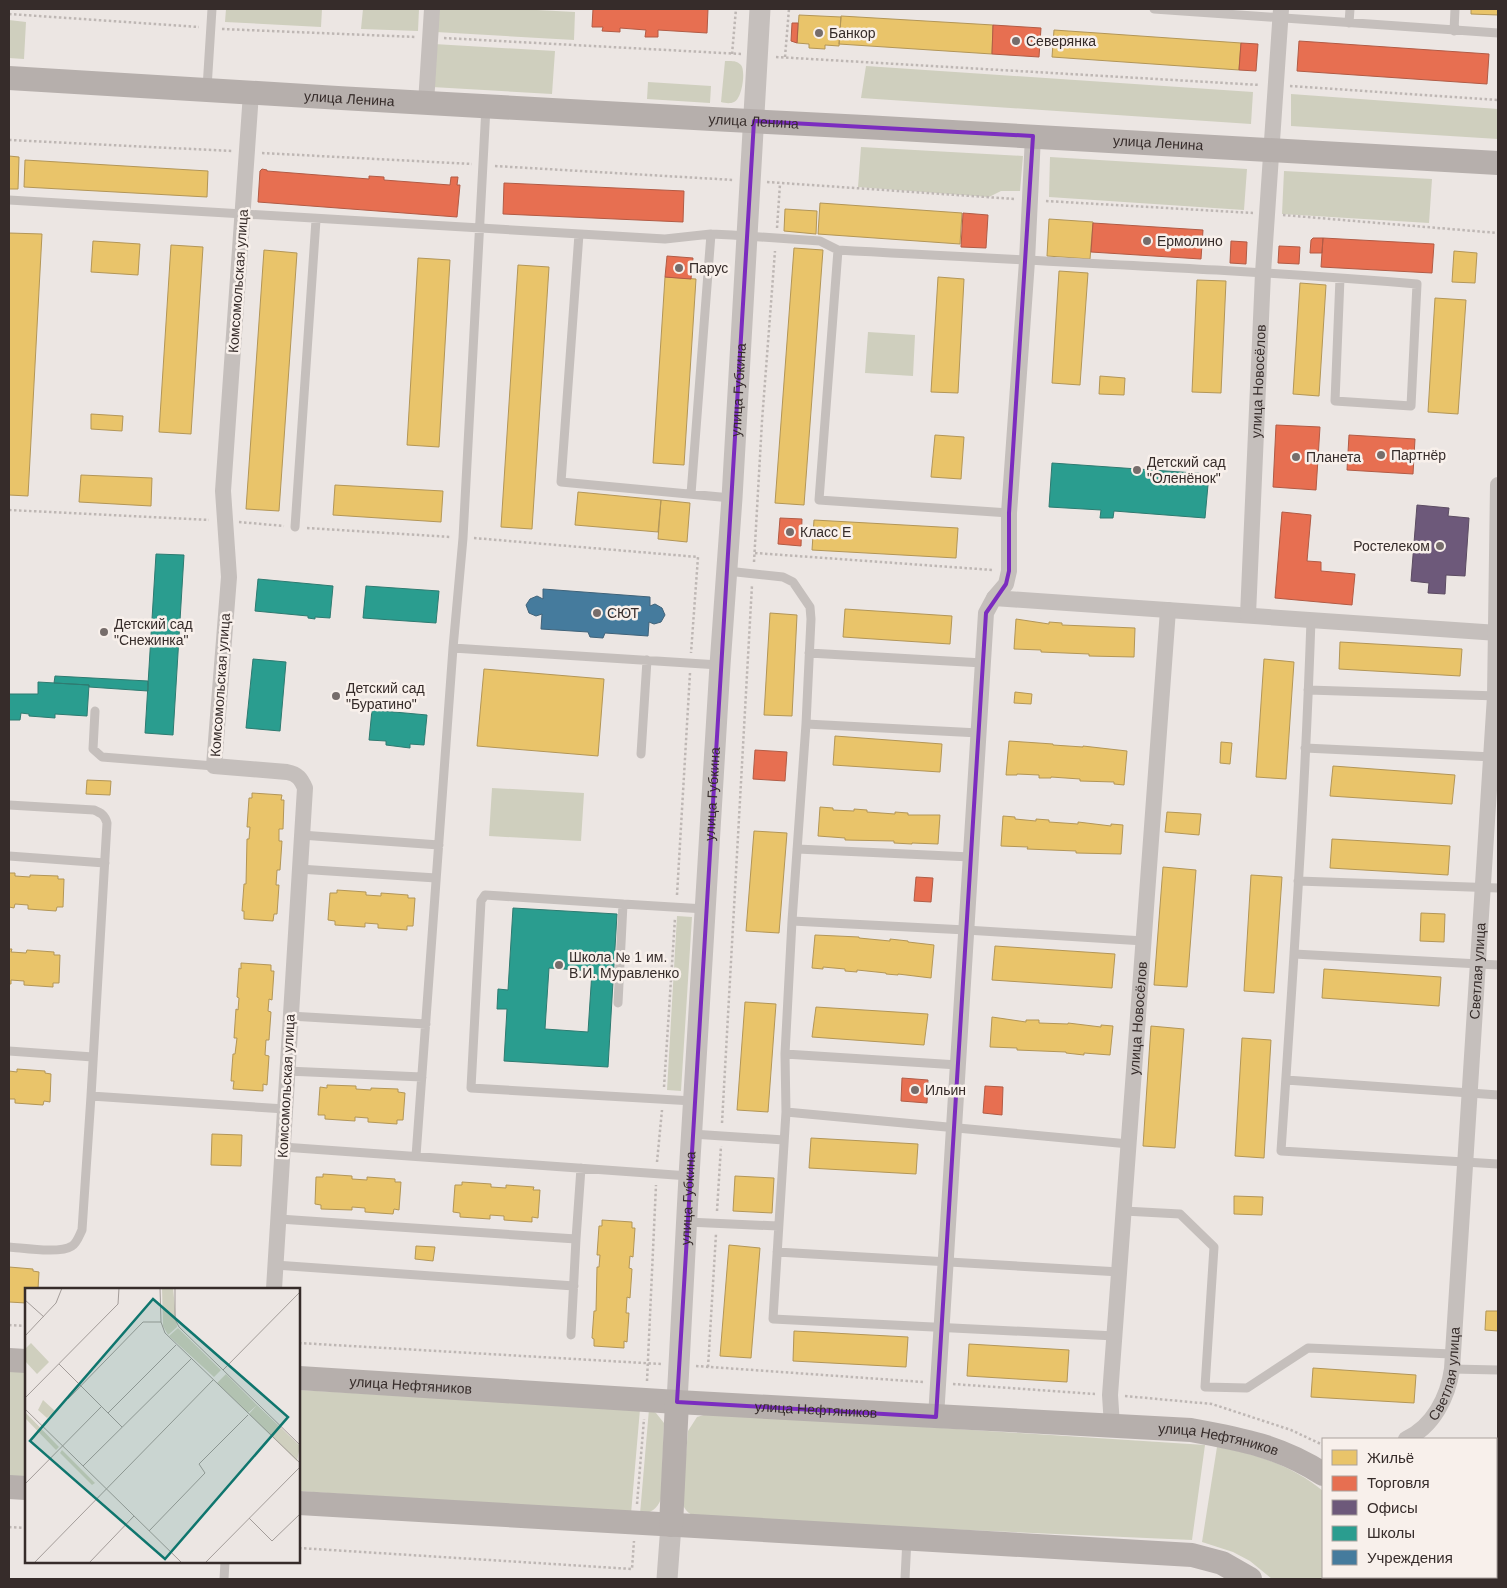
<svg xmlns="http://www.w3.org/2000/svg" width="1507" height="1588" font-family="Arial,sans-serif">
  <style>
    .green { fill: #cfcfbe }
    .homes { fill: #e9c46a; stroke: #b39657 }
    .shops { fill: #e76f51; stroke: #b25b45 }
    .offices { fill: #6d597a; stroke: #5c4c62 }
    .schools { fill: #2a9d8f; stroke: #2e7b71; fill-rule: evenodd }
    .public { fill: #457b9d; stroke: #40637a }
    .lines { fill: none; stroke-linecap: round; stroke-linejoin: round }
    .path { stroke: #beb7b4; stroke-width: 2.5; stroke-dasharray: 2.5 2.5; stroke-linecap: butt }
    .service { stroke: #c5bfbc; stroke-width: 9 }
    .minor { stroke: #c5bfbc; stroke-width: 16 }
    .tertiary { stroke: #c5bfbc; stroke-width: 21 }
    .secondary { stroke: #b6afac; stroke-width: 24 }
    .marked { fill: none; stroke: #7b2cbf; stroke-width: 4; stroke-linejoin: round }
    .poi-dot { fill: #766d6b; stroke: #f8f0eb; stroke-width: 2 }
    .labels { text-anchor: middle; stroke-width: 5; stroke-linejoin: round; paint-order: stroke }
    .poi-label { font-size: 14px; fill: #362c2a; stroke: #f8f0eb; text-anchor: start }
    .street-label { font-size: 14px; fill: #362c2a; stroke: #f8f0eb }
    .inset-road { fill: none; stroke: #a39c99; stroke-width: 1 }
    .view { fill: #0f766e; fill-opacity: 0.15; stroke: #0f766e; stroke-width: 2.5 }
    .inset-edge { fill: none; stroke: #362c2a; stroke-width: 2.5 }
  </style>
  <rect width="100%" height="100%" fill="#ece6e3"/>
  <!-- green -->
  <path class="green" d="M226 9H322L321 27 225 22Z
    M363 9H419L418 31 361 29Z
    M438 9H518L575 12 574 40 436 32Z
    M9 20 26 22 24 59 9 58Z
    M434 44 555 51 552 94 432 87Z
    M725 61C730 61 737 60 741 65 746 71 742 99 734 102 730 104 725 103 721 102Z
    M866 66 1253 92 1251 124 861 98Z
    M648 82 711 86 710 103 647 99Z
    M1291 94 1498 109V139L1291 126Z
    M861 147 1023 156 1020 191H1001L989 197 858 187Z
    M1050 157 1247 169 1244 210 1049 197Z
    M1284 171 1432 179 1429 223 1282 214Z
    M868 332 915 335 913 376 865 373Z
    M492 788 584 793 581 841 489 836Z
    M677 916 692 917 681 1091 667 1090Z
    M9 1371 26 1372V1478L9 1477Z
    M299 1390 640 1409 631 1514 299 1491Z
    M649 1409 656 1413 664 1423 661 1499C657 1509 651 1513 640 1514Z
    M710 1413 1205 1445 1192 1540 700 1518C690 1515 684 1511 682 1501L688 1431 697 1417Z
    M1217 1447C1255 1453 1293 1466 1323 1491V1577H1401L1403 1579H1272L1250 1561 1233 1552 1202 1542Z"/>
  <!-- homes -->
  <path class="homes" d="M1471 9H1498V15L1471 14Z
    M799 15 841 17 839 46 825 45V49L809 48V44L797 43Z
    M841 16 993 25 992 54 839 44Z
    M1054 30 1241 43 1239 70 1052 57Z
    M9 156 19 157 18 189H9Z
    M25 160 208 171 207 197 24 187Z
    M820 203 962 213 960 244 818 234Z
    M785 209 817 211 816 234 784 231Z
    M1049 219 1093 222 1090 259 1047 256Z
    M9 233 42 234 28 496 9 495Z
    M93 241 140 244 138 275 91 272Z
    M171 245 203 247 191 434 159 432Z
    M794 248 823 250 804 505 775 503Z
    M264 250 297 253 279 511 246 509Z
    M1454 251 1477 253 1475 283 1452 282Z
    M418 258 450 260 439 447 407 445Z
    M518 265 549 267 532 529 501 527Z
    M1059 271 1088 273 1080 385 1052 383Z
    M665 277 696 279 684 465 653 463Z
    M938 277 964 279 958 393 931 392Z
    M1197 280 1226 281 1221 393 1192 392Z
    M1300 283 1326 285 1319 396 1293 394Z
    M1435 298 1466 300 1458 414 1428 412Z
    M1100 376 1125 378 1124 395 1099 394Z
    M91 414 123 416 122 431 91 429Z
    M935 435 964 437 961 479 931 477Z
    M81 475 152 478 151 506 79 502Z
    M335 485 443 491 441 522 333 515Z
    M578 492 661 500 658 532 575 525Z
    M661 500 690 503 687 542 658 539Z
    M814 520 958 528 956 558 812 550Z
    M845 609 952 616 950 644 843 637Z
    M770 613 797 615 792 716 764 715Z
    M1016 619 1049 624V622L1062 623V625L1135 628 1134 657 1089 656V654L1041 652V650L1014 649Z
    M1340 642 1462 649 1460 676 1339 669Z
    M1264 659 1294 662 1286 779 1256 777Z
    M484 669 604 679 598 756 477 746Z
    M1015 692 1032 694 1031 704 1014 703Z
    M835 736 942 744 940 772 833 765Z
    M1009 741 1053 744V745L1083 747V746L1127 751 1124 785 1114 784V782L1080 781V779L1051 777V778H1039V775L1017 774V775H1006Z
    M1221 742 1232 743 1230 764 1220 763Z
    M1333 766 1455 775 1452 804 1330 796Z
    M87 780 111 781 110 795 86 794Z
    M252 793 282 795 281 800H284L283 829H279V841H282L280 870H277L276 885H279L277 914H274L273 921 244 919V911H242L244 884H246L247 839H249L250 827H247L249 798H252Z
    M820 807 833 808V810L854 811V809L867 810V812L895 814V812L908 813V815H940L938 844 912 843V844L894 843V841L845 840V838L818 836Z
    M1167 812 1201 814 1199 835 1165 832Z
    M1003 816 1015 817V819L1036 821V819L1049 820V822L1078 824V822L1111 826V824L1123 825 1121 854 1076 853V851L1027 849 1028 847 1001 846Z
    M754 831 787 833 779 933 746 931Z
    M1332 839 1450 846 1448 875 1330 868Z
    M1163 867 1196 870 1187 987 1154 985Z
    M9 873H15V876L30 877V875L58 876V879H64L63 907H57L56 911 28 909V905L15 904 14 908 9 907Z
    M1251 875 1282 877 1274 993 1244 991Z
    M337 890 366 892V895L381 896V893L408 895V898H415L413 926H407V930L378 928V924L365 923V927L335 925V921L328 920 330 893H337Z
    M1421 913 1445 914 1444 942 1420 941Z
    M815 935 859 937V938L890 941V939L908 941V942L934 945 931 978 898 974V975L886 974V973L857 970V972L845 971V969L823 967V969L812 968Z
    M995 946 1115 954 1112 988 992 980Z
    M9 949H12L11 952 26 953 27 950 54 952V955H60L59 983H53V987L24 985V981L11 980V984H9Z
    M241 963 271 965V971H274L272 1000 269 999 268 1011 271 1012 269 1040H266L265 1055 269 1056 267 1085 263 1084V1091L233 1089 234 1081H231L233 1054H235L237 1038H234L236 1009 238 1010 239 998 237 997 239 968 241 969Z
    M1324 969 1441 977 1439 1006 1322 998Z
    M745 1002 776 1004 768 1112 737 1110Z
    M816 1007 928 1014 924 1045 812 1037Z
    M992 1017 1026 1022V1020H1039V1023L1068 1024V1023L1101 1027V1025L1113 1026 1110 1055 1084 1053V1055L1066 1053V1052L1017 1050V1048L990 1047Z
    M1151 1026 1184 1029 1175 1148 1143 1146Z
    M1242 1038 1271 1040 1264 1158 1235 1156Z
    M17 1069 45 1071V1073L51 1074 50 1102 44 1101 43 1105 15 1103V1099H9V1071L17 1072Z
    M327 1085 356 1086V1089L371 1090V1088L398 1089V1092L405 1093 403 1120H397V1124L368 1122V1118L355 1117V1121L325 1119V1115H318L320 1087 327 1088Z
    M212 1134 242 1135 241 1166 211 1165Z
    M811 1138 918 1144 916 1174 809 1168Z
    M323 1174 352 1176V1179L367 1180V1177L395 1179V1182H401L399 1210 394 1209 393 1214 365 1212V1208L352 1207V1210L321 1209V1205L315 1204 316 1177H323Z
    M735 1176 774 1178 772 1213 733 1211Z
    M462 1182 491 1184V1187L506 1188V1185L534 1187 533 1190H540L538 1218 532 1217V1222L504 1220V1216L490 1215V1219L460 1217V1213L453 1212 455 1185H462Z
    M1234 1196 1263 1197 1262 1215 1234 1214Z
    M602 1220 632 1222V1228H635L633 1257 630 1256 629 1268 632 1269 630 1298 627 1297 626 1313H629L627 1342 624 1341V1348L594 1346V1339L592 1338 594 1311H596L597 1267H599L600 1255H597L599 1226H602Z
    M729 1245 760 1248 751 1358 720 1356Z
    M416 1246 435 1247 433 1261 415 1259Z
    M9 1267 33 1269V1271L39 1272 38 1289H26V1303L9 1302Z
    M1486 1311H1498V1331L1485 1330Z
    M794 1331 908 1337 906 1367 793 1361Z
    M969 1344 1069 1350 1067 1382 967 1376Z
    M1313 1368 1416 1375 1414 1403 1311 1397Z"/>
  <!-- shops -->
  <path class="shops" d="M593 9H708L707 33 658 30V37H645L646 30 620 28V32L602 31 603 27H592Z
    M792 23H798L797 43 791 41Z
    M993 25 1041 28 1039 57 992 54Z
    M1299 41 1489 54 1487 84 1297 71Z
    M1241 43 1258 44 1256 71 1239 70Z
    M262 169 267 170V171L369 179V176L384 177V180L450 185 451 177H458L457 185H460L457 217 258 202 260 171Z
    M504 183 684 191 683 222 503 214Z
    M963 213 988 215 986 248 961 247Z
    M1093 223 1203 230 1201 259 1091 252Z
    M1313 238H1323L1322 253H1310L1311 240Z
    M1323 238 1434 244 1432 273 1321 267Z
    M1231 241 1247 242 1246 264 1230 263Z
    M1279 246 1300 247 1299 264 1278 263Z
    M667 256 693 258 691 279 665 277Z
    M1276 425 1320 427 1316 490 1273 487Z
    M1349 435 1415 439 1413 474 1347 470Z
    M1282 512 1311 515 1307 561 1321 562V571L1355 574 1352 605 1275 598Z
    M780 518 802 519 801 546 778 544Z
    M755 750 787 752 785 781 753 779Z
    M916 877 933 878 931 902 914 901Z
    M902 1078 928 1080 927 1103 901 1101Z
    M985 1086 1003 1087 1002 1115 983 1113Z"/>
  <!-- offices -->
  <path class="offices" d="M1417 505 1449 508 1448 516 1469 518 1465 576 1446 575 1445 594 1428 593 1429 583 1411 581Z"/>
  <!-- schools -->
  <path class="schools" d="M1052 463 1209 474 1205 518 1114 511 1113 518H1100L1101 510 1049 507Z
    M156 554 184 555 173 735 145 733Z
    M258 579 333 586 330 618 315 617V619L308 618V616L255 611Z
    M366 586 439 591 436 623 363 618Z
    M253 659 286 662 280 731 246 728Z
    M55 676 148 681V691L89 687V685L54 683Z
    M38 682 89 685 87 716 55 714V718L29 716V714L21 713 20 720H9V694H38Z
    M372 710 427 715 424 745 410 744V748L386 745V741L369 740Z
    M513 908 617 914 608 1067 504 1061 507 1009H497L498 989 508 990ZM549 968 592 971 588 1032 545 1029Z"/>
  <!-- public -->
  <path class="public" d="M543 589 650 597V606L655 604 662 608 665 615 661 622 654 624 649 622 648 636 605 633 603 638 590 637 588 632 541 629 542 614 536 616 529 613 526 605 530 599 537 596 543 599Z"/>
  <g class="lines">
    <!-- path -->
    <path class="path" d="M9 14 199 27
      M222 29 416 37
      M444 38 741 54
      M732 54 736 9
      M776 57 1260 85
      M785 57 789 9
      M1290 86 1498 100
      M9 140 232 151
      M262 153 472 164
      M495 166 734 180
      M767 182 1015 199
      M1046 201 1253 213
      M1283 215 1498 233
      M777 228 780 184
      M9 510 209 520
      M239 522 284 526
      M307 528 451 537
      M474 538 698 557 691 653
      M755 553 993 570
      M754 562 762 421 775 251
      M677 895 690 673
      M664 1087 675 918
      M722 1123 752 585
      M657 1162 662 1110
      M717 1211 721 1146
      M9 1325 26 1326
      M299 1343 661 1364
      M696 1366 923 1382
      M708 1367 716 1234
      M647 1381 656 1185
      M953 1384 1095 1394
      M1125 1396 1212 1404 1291 1430 1323 1445
      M637 1504 644 1419
      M9 1527 26 1528
      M299 1548 632 1569 634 1541
      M1457 1577 1459 1579"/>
    <!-- service -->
    <path class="service" d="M1154 9 1498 33
      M1349 23 1350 9
      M1454 31 1455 9
      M207 88 212 9
      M486 107 463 538 453 648 719 665
      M9 200 665 239 711 234 732 235 820 241 838 250C1031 261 1224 268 1417 284L1411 406 1335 401 1340 278
      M579 234 561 482 731 498
      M838 250 819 500 1009 513
      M691 494 711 234
      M295 527 316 220
      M727 571 783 577 793 582 810 607 811 619 806 724 792 921 785 1054 786 1112 773 1319 1115 1336
      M1311 620C1305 797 1293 974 1281 1151L1498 1164
      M809 653 983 663
      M1308 690 1498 696
      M95 711 93 749 102 757 214 766
      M806 724 979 733
      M1305 748 1493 757
      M641 754 647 660
      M9 805 94 810C101 813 105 815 107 823L91 1096 285 1109
      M301 835 439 845
      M797 849 971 857
      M9 856 105 863
      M299 869 436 878
      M1298 881 1498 888
      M623 904 705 909
      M792 921 966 930 1144 941
      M1294 954 1498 965
      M618 1003 623 904 485 895 481 901 471 1088 693 1101
      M290 1016 426 1024
      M9 1051 93 1057
      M785 1054 958 1065
      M287 1071 422 1077
      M1286 1080 1498 1095
      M786 1112 1129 1144
      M692 1134 784 1140
      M283 1147 689 1176
      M416 1156 453 648
      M1124 1211 1180 1214 1214 1247 1205 1387 1247 1388 1308 1348 1452 1354
      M279 1219 576 1239 571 1335
      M687 1222 778 1226
      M576 1239 581 1168
      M9 1247C24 1248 60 1254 72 1246 77 1243 79 1236 82 1230L91 1096
      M777 1252 1120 1272
      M275 1265 574 1286
      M1452 1369 1498 1370
      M224 1579 225 1562
      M905 1579 907 1538"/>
    <!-- minor -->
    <g class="minor">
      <path d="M251 93 223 491 229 577 214 766 287 772C298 774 301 779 305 788L274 1289"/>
      <path d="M426 103 432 9"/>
      <path d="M994 598 1498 633"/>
      <path id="s1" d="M1248 615 1263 273 1281 9"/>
      <path d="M936 1417 986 613 994 598 1006 584 1009 571V513L1027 261 1033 136"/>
      <path id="s2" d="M1112 1426 1110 1395 1168 610"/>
      <path id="s3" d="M1406 1439C1433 1427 1448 1397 1452 1369L1495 696 1498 485"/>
    </g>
    <!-- tertiary -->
    <g class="tertiary">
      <path id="s4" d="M677 1402 689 1176 720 665 732 498 760 9"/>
      <path d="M667 1579 671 1525"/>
    </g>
    <!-- secondary -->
    <g class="secondary">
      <path id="s5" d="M9 78C243 92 478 107 712 119 974 133 1236 146 1498 163"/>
      <path d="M9 1360 26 1361"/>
      <path id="s6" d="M299 1378 677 1402 1191 1430C1240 1439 1280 1446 1323 1474"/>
      <path d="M9 1487 26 1488"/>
      <path d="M299 1503 1192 1555 1222 1563 1250 1579"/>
      <path d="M671 1525 677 1402"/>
      <path d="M1420 1577 1422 1579"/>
    </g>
  </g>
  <!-- marked area -->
  <path class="marked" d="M754 121 1033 136 1009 513V571L1006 584 986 613 936 1417 677 1402Z"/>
  <!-- markers -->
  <g class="poi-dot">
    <circle cx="819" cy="33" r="5"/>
    <circle cx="1016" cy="41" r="5"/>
    <circle cx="1147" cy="241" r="5"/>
    <circle cx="679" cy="268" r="5"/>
    <circle cx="1381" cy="455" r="5"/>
    <circle cx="1296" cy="457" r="5"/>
    <circle cx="1137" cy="470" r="5"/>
    <circle cx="790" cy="532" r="5"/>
    <circle cx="1440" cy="546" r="5"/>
    <circle cx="597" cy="613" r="5"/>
    <circle cx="104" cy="632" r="5"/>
    <circle cx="336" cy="696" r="5"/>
    <circle cx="559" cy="965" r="5"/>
    <circle cx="915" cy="1090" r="5"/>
  </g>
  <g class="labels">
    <!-- poi labels -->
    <g class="poi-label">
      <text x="829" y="38">Банкор</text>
      <text x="1026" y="46">Северянка</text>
      <text x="1157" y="246">Ермолино</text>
      <text x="689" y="273">Парус</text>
      <text x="1391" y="460">Партнёр</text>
      <text x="1306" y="462">Планета</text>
      <text x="1147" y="467">Детский сад<tspan x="1147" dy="16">"Оленёнок"</tspan></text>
      <text x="800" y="537">Класс Е</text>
      <text x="1430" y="551" text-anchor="end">Ростелеком</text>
      <text x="607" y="618">СЮТ</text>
      <text x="114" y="629">Детский сад<tspan x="114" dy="16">"Снежинка"</tspan></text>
      <text x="346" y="693">Детский сад<tspan x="346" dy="16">"Буратино"</tspan></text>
      <text x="569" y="962">Школа № 1 им.<tspan x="569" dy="16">В.И. Муравленко</tspan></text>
      <text x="925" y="1095">Ильин</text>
    </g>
    <!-- street labels -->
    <g class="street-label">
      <text dy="5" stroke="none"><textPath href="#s5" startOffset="341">улица Ленина</textPath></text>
      <text dy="5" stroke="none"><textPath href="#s5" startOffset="746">улица Ленина</textPath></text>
      <text dy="5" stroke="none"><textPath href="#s5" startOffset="1151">улица Ленина</textPath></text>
      <text transform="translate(238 281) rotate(-86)" y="5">Комсомольская улица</text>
      <text dy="5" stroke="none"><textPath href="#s1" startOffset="234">улица Новосёлов</textPath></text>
      <text dy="5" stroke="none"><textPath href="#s4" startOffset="1014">улица Губкина</textPath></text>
      <text transform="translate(220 685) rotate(-86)" y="5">Комсомольская улица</text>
      <text dy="5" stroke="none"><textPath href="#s4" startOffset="609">улица Губкина</textPath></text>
      <text dy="5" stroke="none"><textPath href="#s3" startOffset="486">Светлая улица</textPath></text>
      <text dy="5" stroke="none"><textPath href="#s2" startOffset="409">улица Новосёлов</textPath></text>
      <text transform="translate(286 1086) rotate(-87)" y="5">Комсомольская улица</text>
      <text dy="5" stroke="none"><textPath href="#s4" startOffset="204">улица Губкина</textPath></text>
      <text dy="5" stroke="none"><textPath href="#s3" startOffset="81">Светлая улица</textPath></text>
      <text dy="5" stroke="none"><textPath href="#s6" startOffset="112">улица Нефтяников</textPath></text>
      <text dy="5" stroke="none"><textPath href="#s6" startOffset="518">улица Нефтяников</textPath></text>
      <text dy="5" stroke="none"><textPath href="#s6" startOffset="922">улица Нефтяников</textPath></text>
    </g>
  </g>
  <!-- overview -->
  <g transform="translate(25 1288)">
    <rect width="275" height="275" fill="#ece6e3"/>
    <path d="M137 0H148L152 39 143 47 138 38ZM153 40 196 82 189 89 144 48ZM6 55 24 74 12 86 0 73V61ZM201 86 232 117 223 125 192 95ZM18 112 30 123 22 130 13 122ZM232 117 275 158 272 173 224 126ZM0 124 34 159 31 162 0 130ZM37 162 70 195 67 197 35 165Z" fill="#cfcfbe"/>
    <path class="inset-road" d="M135 0 136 34 140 45 275 175M150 0V31L154 39 275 157M0 12 19 29M0 48 31 15 37 0M34 76 97 139M198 82 275 4M0 110 93 16 94 0M43 111 118 34H136M0 121 157 275M83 125 151 57M58 178 166 71M0 196 76 119M224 230 247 253 275 226M124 243 180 185 174 176 223 127M9 275 188 92M64 275 109 228M180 275 275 179"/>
    <path class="view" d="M128 11 263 129 140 271 5 153Z"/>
    <rect width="275" height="275" class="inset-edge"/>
  </g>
  <!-- border -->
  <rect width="1507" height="1588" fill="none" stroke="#362c2a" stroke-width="20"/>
  <!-- legend -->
  <rect x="1322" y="1438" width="175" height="140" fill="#f8f0eb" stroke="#aaa29e"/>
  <rect x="1332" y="1450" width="25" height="15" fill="#e9c46a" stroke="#aaa29e"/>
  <text x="1367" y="1463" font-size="15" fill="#362c2a">Жильё</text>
  <rect x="1332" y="1476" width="25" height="15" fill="#e76f51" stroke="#aaa29e"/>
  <text x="1367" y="1488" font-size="15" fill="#362c2a">Торговля</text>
  <rect x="1332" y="1500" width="25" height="15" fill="#6d597a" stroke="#aaa29e"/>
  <text x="1367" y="1513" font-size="15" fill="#362c2a">Офисы</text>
  <rect x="1332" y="1526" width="25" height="15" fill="#2a9d8f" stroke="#aaa29e"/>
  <text x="1367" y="1538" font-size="15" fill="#362c2a">Школы</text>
  <rect x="1332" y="1550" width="25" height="15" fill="#457b9d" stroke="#aaa29e"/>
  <text x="1367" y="1563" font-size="15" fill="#362c2a">Учреждения</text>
</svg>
